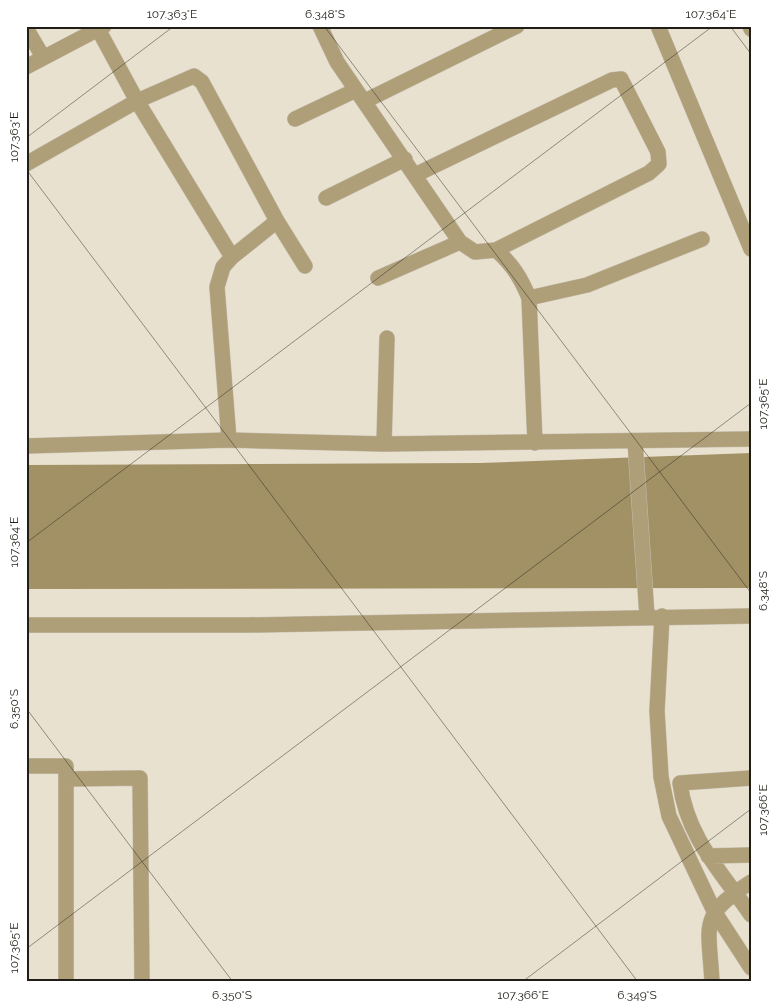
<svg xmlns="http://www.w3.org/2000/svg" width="777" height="1008" font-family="Raleway,sans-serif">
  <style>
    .water { fill: #a39166 }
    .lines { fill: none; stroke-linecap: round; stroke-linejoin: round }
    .minor-casing { stroke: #c5beae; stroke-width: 16 }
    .minor { stroke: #af9f79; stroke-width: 15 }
    .ticks { fill: none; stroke: #201e17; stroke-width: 1; stroke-opacity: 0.45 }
    .neatline { fill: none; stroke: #201e17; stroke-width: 2 }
    .ticks-label { font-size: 12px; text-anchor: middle; fill: #201e17 }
  </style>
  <rect width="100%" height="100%" fill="#e9e1cf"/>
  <!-- water -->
  <path class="water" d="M751 453V588L26 589V465L480 463Z"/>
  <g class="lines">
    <defs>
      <path id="minor" d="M320 26 337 62 460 242 475 252 496 250C512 264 521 278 529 298L535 443
        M658 26 751 249
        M750 26 751 29
        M26 28 43 57
        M98 29 137 101 232 257 223 267 217 287 229 440
        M26 67 104 26
        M365 101 517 26
        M295 119 356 90
        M26 164 137 101 194 76 202 82 277 221 305 266
        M415 175 612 80 621 79 658 152 659 164 649 173 496 250
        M326 198 405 159
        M232 257 277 221
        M378 278 460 242
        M529 298 587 285 702 239
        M635 441 647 616
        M384 444 387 338
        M26 446 229 440 384 444 751 439
        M662 616 657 711 661 777 669 816 714 911 751 968
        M26 625H248L751 616
        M26 766H66V982
        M751 778 680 783C687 838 721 871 751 915
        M66 779 140 778 142 982
        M708 856 751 855
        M712 982C709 924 698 916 751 882"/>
    </defs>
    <!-- minor casing -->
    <use href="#minor" class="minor-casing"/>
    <!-- minor -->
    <use href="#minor" class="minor"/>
  </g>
  <!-- ticks -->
  <path class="ticks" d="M324 26 751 593M730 26 751 54M26 138 174 26M26 169 638 982M26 543 713 26M26 708 233 982M26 949 751 403M522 982 751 809"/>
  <!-- border -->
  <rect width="777" height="1008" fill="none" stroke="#ffffff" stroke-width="55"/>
  <rect x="28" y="28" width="722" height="952" class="neatline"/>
  <g class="ticks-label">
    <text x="172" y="18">107.363°E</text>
    <text x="325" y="18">6.348°S</text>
    <text x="711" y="18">107.364°E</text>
    <text transform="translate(14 137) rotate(-90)" y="4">107.363°E</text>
    <text transform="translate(763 404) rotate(-90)" y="4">107.365°E</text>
    <text transform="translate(14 542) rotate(-90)" y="4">107.364°E</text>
    <text transform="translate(763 591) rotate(-90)" y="4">6.348°S</text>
    <text transform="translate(14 709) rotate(-90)" y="4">6.350°S</text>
    <text transform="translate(763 810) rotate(-90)" y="4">107.366°E</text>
    <text transform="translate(14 948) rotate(-90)" y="4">107.365°E</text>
    <text x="232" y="999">6.350°S</text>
    <text x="523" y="999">107.366°E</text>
    <text x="637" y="999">6.349°S</text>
  </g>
</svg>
